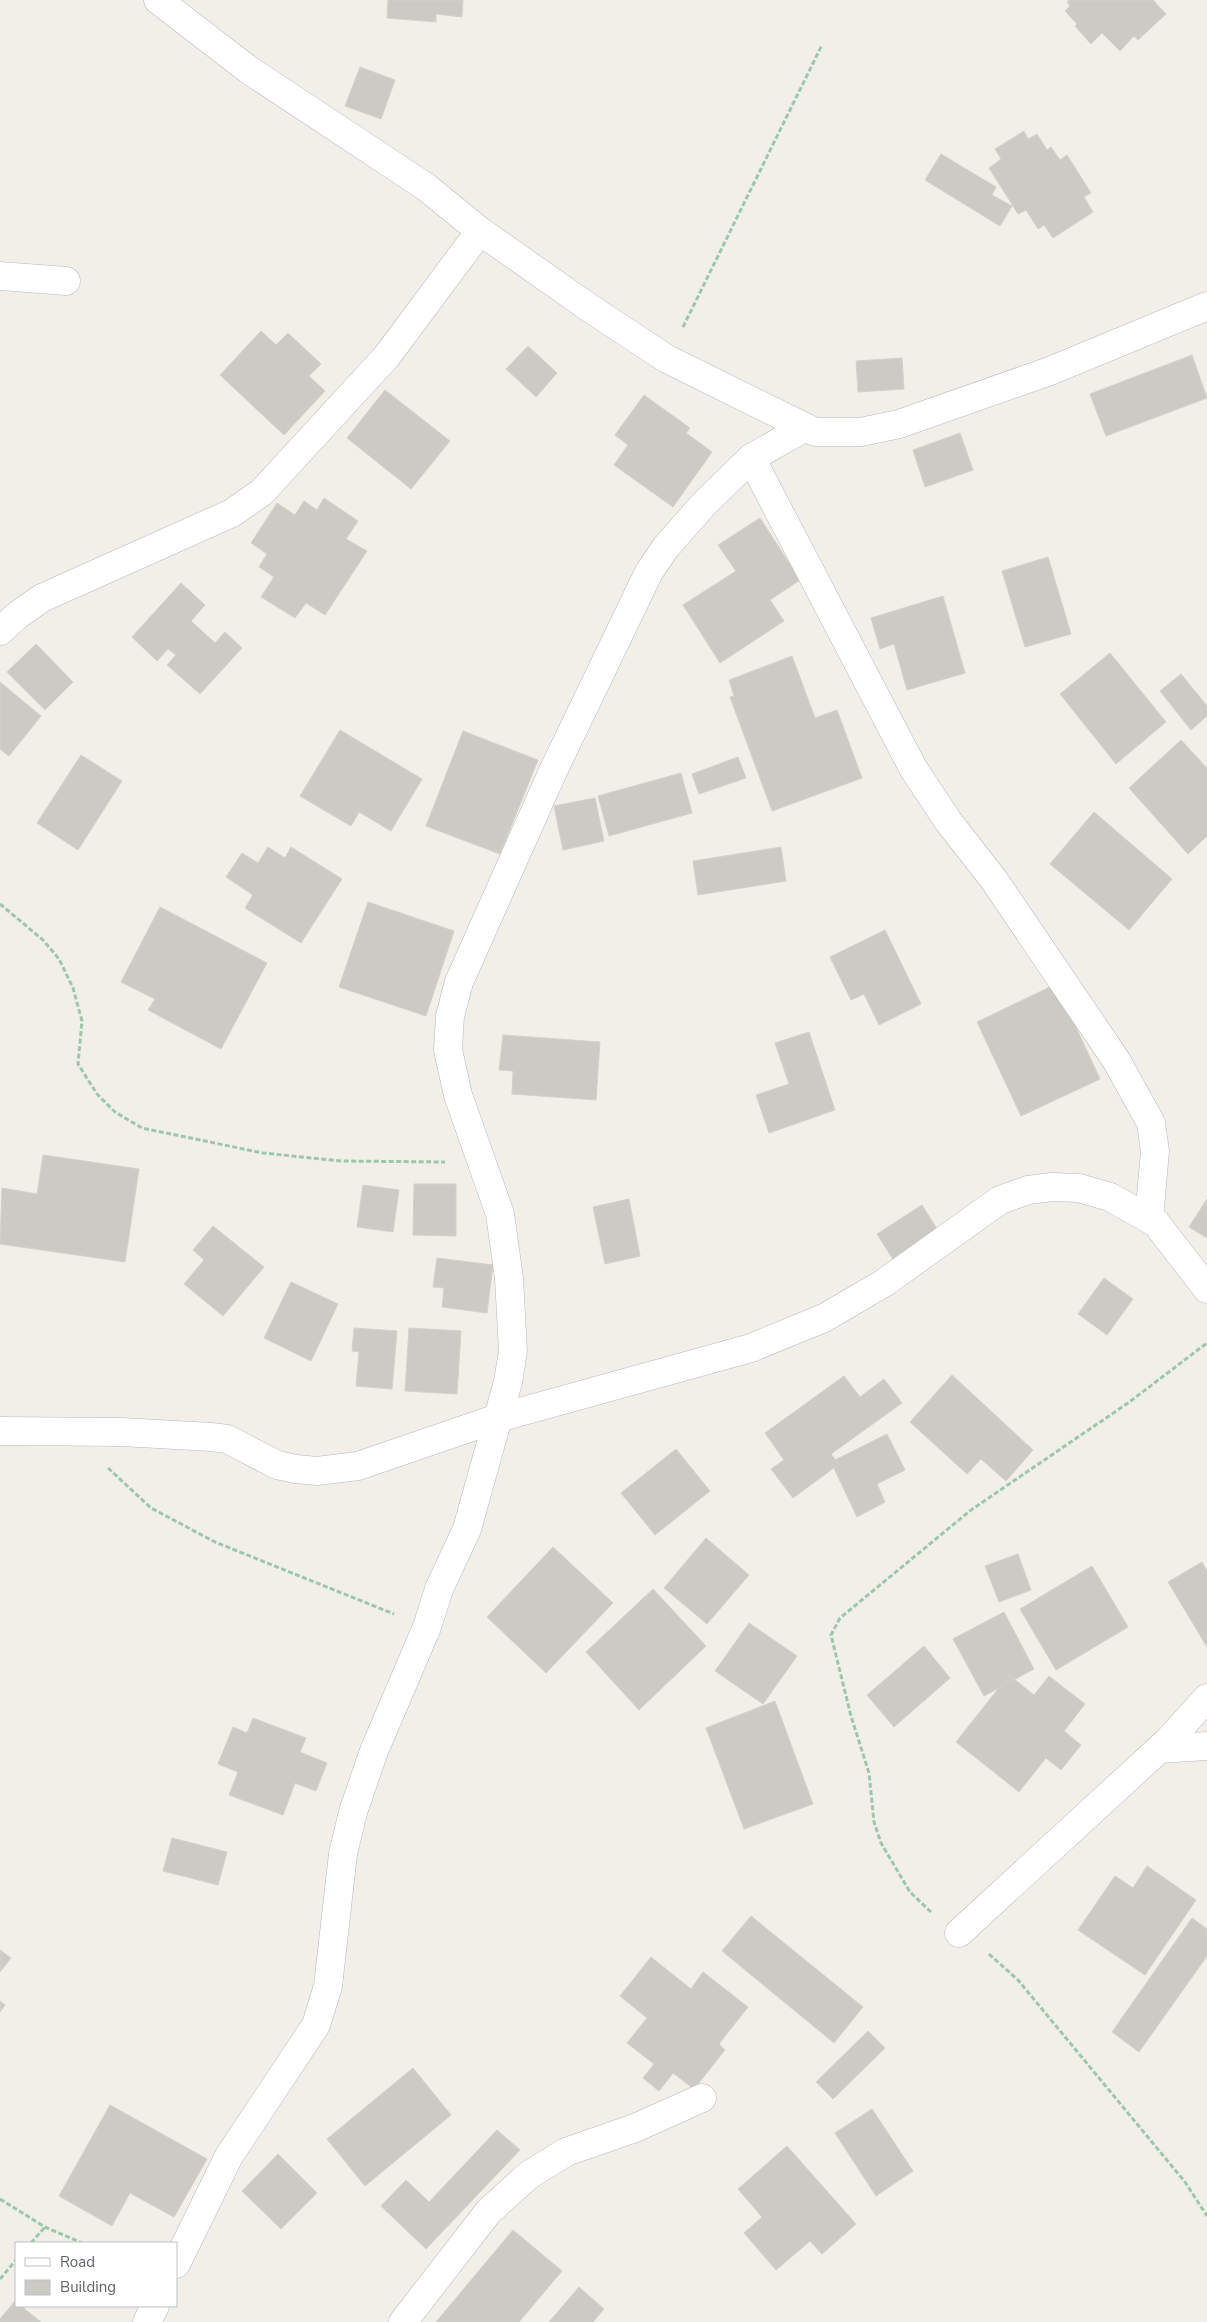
<svg xmlns="http://www.w3.org/2000/svg" width="1207" height="2322" font-family="'Nunito Sans',sans-serif">
  <style>
    .building { fill: #cccac5; stroke: #d6d1c6 }
    .lines { fill: none; stroke-linecap: round; stroke-linejoin: round }
    .minor-casing { stroke: #b5b8bc; stroke-width: 29 }
    .path { stroke: #9cc7a9; stroke-width: 3; stroke-dasharray: 5 2.5; stroke-linecap: butt }
    .minor { stroke: #fff; stroke-width: 28 }
  </style>
  <rect width="100%" height="100%" fill="#f1efe8"/>
  <!-- building -->
  <path class="building" d="M388 0H463L462 17 436 14V22L387 18Z
    M1069 0H1153L1166 14 1138 40 1134 36 1120 51 1102 33 1091 44 1075 26 1077 24 1065 11 1070 6 1067 2Z
    M360 67 395 80 381 119 345 106Z
    M1024 131 1028 139 1037 134 1047 150 1051 147 1060 160 1067 155 1091 193 1084 197 1093 212 1053 238 1044 225 1038 229 1026 210 1018 214 989 168 1001 159 995 149Z
    M941 154 996 187 992 195 1012 206 1000 226 925 180Z
    M261 331 276 345 288 333 321 364 309 376 325 391 284 435 220 375Z
    M528 346 557 373 536 397 506 369Z
    M1192 355 1207 398 1106 436 1090 394Z
    M902 358 904 389 858 392 856 361Z
    M385 390 450 441 411 489 347 438Z
    M644 395 690 428 686 433 712 452 673 507 614 465 628 445 615 435Z
    M960 433 973 470 925 487 913 450Z
    M324 498 358 521 346 539 367 551 325 615 306 603 295 618 261 597 274 577 259 567 267 554 251 543 277 503 295 515 304 501 317 510Z
    M760 518 800 580 770 600 784 621 720 663 683 605 736 571 718 545Z
    M1048 557 1071 634 1025 647 1002 571Z
    M181 583 205 605 191 621 215 643 225 632 242 648 200 694 167 665 176 655 168 649 157 661 132 637Z
    M943 596 965 673 907 690 894 644 880 649 871 618Z
    M36 644 73 682 45 710 7 672Z
    M1110 653 1166 722 1116 764 1060 694Z
    M792 656 815 718 837 710 862 778 772 811 730 697 734 696 729 680Z
    M1181 674 1207 706V716L1191 730 1160 691Z
    M0 682 41 716 9 756 0 749Z
    M340 730 422 779 391 831 359 812 351 826 300 796Z
    M463 731 538 760 500 854 426 826Z
    M1181 740 1207 768V836L1188 854 1129 788Z
    M81 755 122 781 78 850 37 823Z
    M738 757 746 778 699 794 692 774Z
    M681 773 692 813 609 836 598 796Z
    M595 798 604 841 563 850 554 806Z
    M1094 812 1172 879 1129 930 1050 864Z
    M268 847 285 858 291 847 342 879 301 943 245 908 253 895 226 877 242 853 258 863Z
    M781 847 786 881 698 895 693 861Z
    M368 902 454 931 426 1016 339 987Z
    M160 907 267 963 221 1049 148 1010 155 999 121 982Z
    M885 930 921 1004 879 1025 864 994 851 1000 830 957Z
    M1056 984 1100 1079 1021 1116 977 1022Z
    M809 1032 835 1110 769 1133 756 1095 789 1084 775 1043Z
    M503 1035 600 1042 596 1100 512 1094 513 1071 499 1070Z
    M43 1155 139 1169 125 1262 0 1244 2 1188 37 1194Z
    M414 1184H456V1236L413 1235Z
    M363 1185 399 1190 393 1232 357 1227Z
    M629 1199 640 1256 605 1264 593 1207Z
    M1207 1199V1238L1189 1227Z
    M922 1205 939 1232 894 1261 877 1234Z
    M213 1226 264 1267 223 1316 184 1284 204 1260 193 1250Z
    M437 1258 493 1265 487 1313 442 1307 444 1288 433 1287Z
    M1104 1278 1133 1299 1107 1335 1078 1314Z
    M291 1282 338 1304 311 1361 264 1338Z
    M354 1328 397 1331 392 1389 356 1386 359 1352 352 1351Z
    M409 1328 461 1331 457 1394 405 1391Z
    M952 1375 1033 1450 1006 1481 981 1459 967 1474 910 1422Z
    M844 1376 860 1397 884 1379 902 1403 831 1454 839 1464 793 1498 771 1469 784 1460 765 1433Z
    M887 1434 905 1470 877 1484 885 1502 857 1517 831 1462Z
    M676 1449 710 1491 655 1535 621 1493Z
    M706 1538 749 1575 707 1624 664 1588Z
    M553 1547 613 1603 546 1673 487 1617Z
    M1018 1554 1031 1590 999 1602 985 1566Z
    M1202 1562 1207 1571V1647L1168 1582Z
    M1092 1566 1128 1627 1056 1670 1020 1609Z
    M653 1589 706 1646 639 1710 586 1652Z
    M1004 1612 1034 1669 984 1696 953 1639Z
    M749 1623 797 1656 763 1704 715 1671Z
    M924 1646 950 1678 894 1727 867 1695Z
    M1009 1675 1034 1695 1049 1676 1085 1704 1064 1731 1081 1745 1061 1770 1046 1758 1019 1792 956 1742Z
    M775 1701 813 1804 744 1829 706 1728Z
    M253 1718 306 1738 300 1752 327 1763 316 1791 295 1783 283 1815 229 1795 238 1772 218 1764 233 1727 247 1733Z
    M172 1838 227 1852 218 1885 163 1871Z
    M1147 1866 1196 1900 1145 1975 1078 1930 1115 1876 1133 1888Z
    M751 1916 863 2007 834 2043 722 1951Z
    M1192 1918 1207 1929V1956L1139 2052 1112 2032Z
    M0 1950 11 1958 0 1972Z
    M651 1957 691 1989 703 1972 748 2007 719 2044 725 2050 694 2089 673 2073 659 2091 643 2078 654 2064 627 2043 647 2018 620 1996Z
    M0 2001 5 2005 0 2012Z
    M868 2031 885 2048 833 2099 816 2082Z
    M413 2068 451 2115 365 2186 327 2139Z
    M110 2105 207 2159 174 2217 130 2193 112 2226 59 2196Z
    M872 2109 913 2171 876 2196 835 2133Z
    M497 2130 520 2150 426 2249 381 2206 406 2180 429 2202Z
    M787 2146 856 2224 822 2254 810 2241 776 2270 744 2233 762 2217 738 2189Z
    M278 2154 317 2193 281 2229 242 2191Z
    M513 2230 562 2271 519 2322H436Z
    M579 2287 604 2309 593 2322H549Z
    M15 2301 16 2306H21L41 2322H0V2319Z"/>
  <g class="lines">
    <defs>
      <path id="minor" d="M158 0 249 70 426 187 480 231 591 309 667 359 815 432H861L899 424 1050 371 1207 306
        M0 276 66 281
        M751 458 913 768 948 821 994 880 1116 1060 1151 1123 1155 1151 1149 1219
        M0 631 19 614 42 598 232 513 262 492 387 356 480 231
        M0 1431 122 1432 211 1437 227 1439 277 1465 296 1469 317 1471 358 1466 498 1418 751 1348 824 1318 884 1283 1000 1200 1028 1190 1052 1187 1079 1188 1110 1197 1156 1223 1207 1289
        M1160 1749 1207 1746
        M959 1933 1169 1740 1207 1698
        M176 2264 229 2156 316 2025 328 1986 343 1854 353 1812 374 1751 427 1627 439 1589 467 1529 508 1382 513 1351 509 1278 500 1214 458 1095 448 1050 450 1016 459 982 554 769 649 572 666 547 703 505 751 458 804 428
        M147 2322 155 2306
        M403 2322 489 2211 529 2175 566 2152 635 2128 702 2098"/>
    </defs>
    <!-- minor casing -->
    <use href="#minor" class="minor-casing"/>
    <!-- path -->
    <path class="path" d="M683 327 822 45
      M0 904 43 940 59 959 73 988 82 1021 78 1064 97 1094 115 1112 142 1128 263 1153 342 1161 445 1162
      M108 1468 151 1508 215 1542 394 1614
      M931 1912 910 1892 881 1843 874 1822 869 1773 851 1716 831 1635 840 1618 971 1510 1128 1403 1207 1343
      M989 1954 1018 1980 1185 2182 1207 2216
      M0 2199 45 2227 82 2243
      M31 2243 45 2227
      M0 2279 16 2260"/>
    <!-- minor -->
    <use href="#minor" class="minor"/>
  </g>
  <!-- legend -->
  <rect x="15" y="2242" width="162" height="65" fill="#ffffff" stroke="#bfc1c3"/>
  <rect x="25" y="2258" width="25" height="8" fill="#ffffff" stroke="#bfc1c3"/>
  <text x="60" y="2267" font-size="15" fill="#5f6368">Road</text>
  <rect x="25" y="2280" width="25" height="15" fill="#cccac5" stroke="#bfc1c3"/>
  <text x="60" y="2292" font-size="15" fill="#5f6368">Building</text>
</svg>
